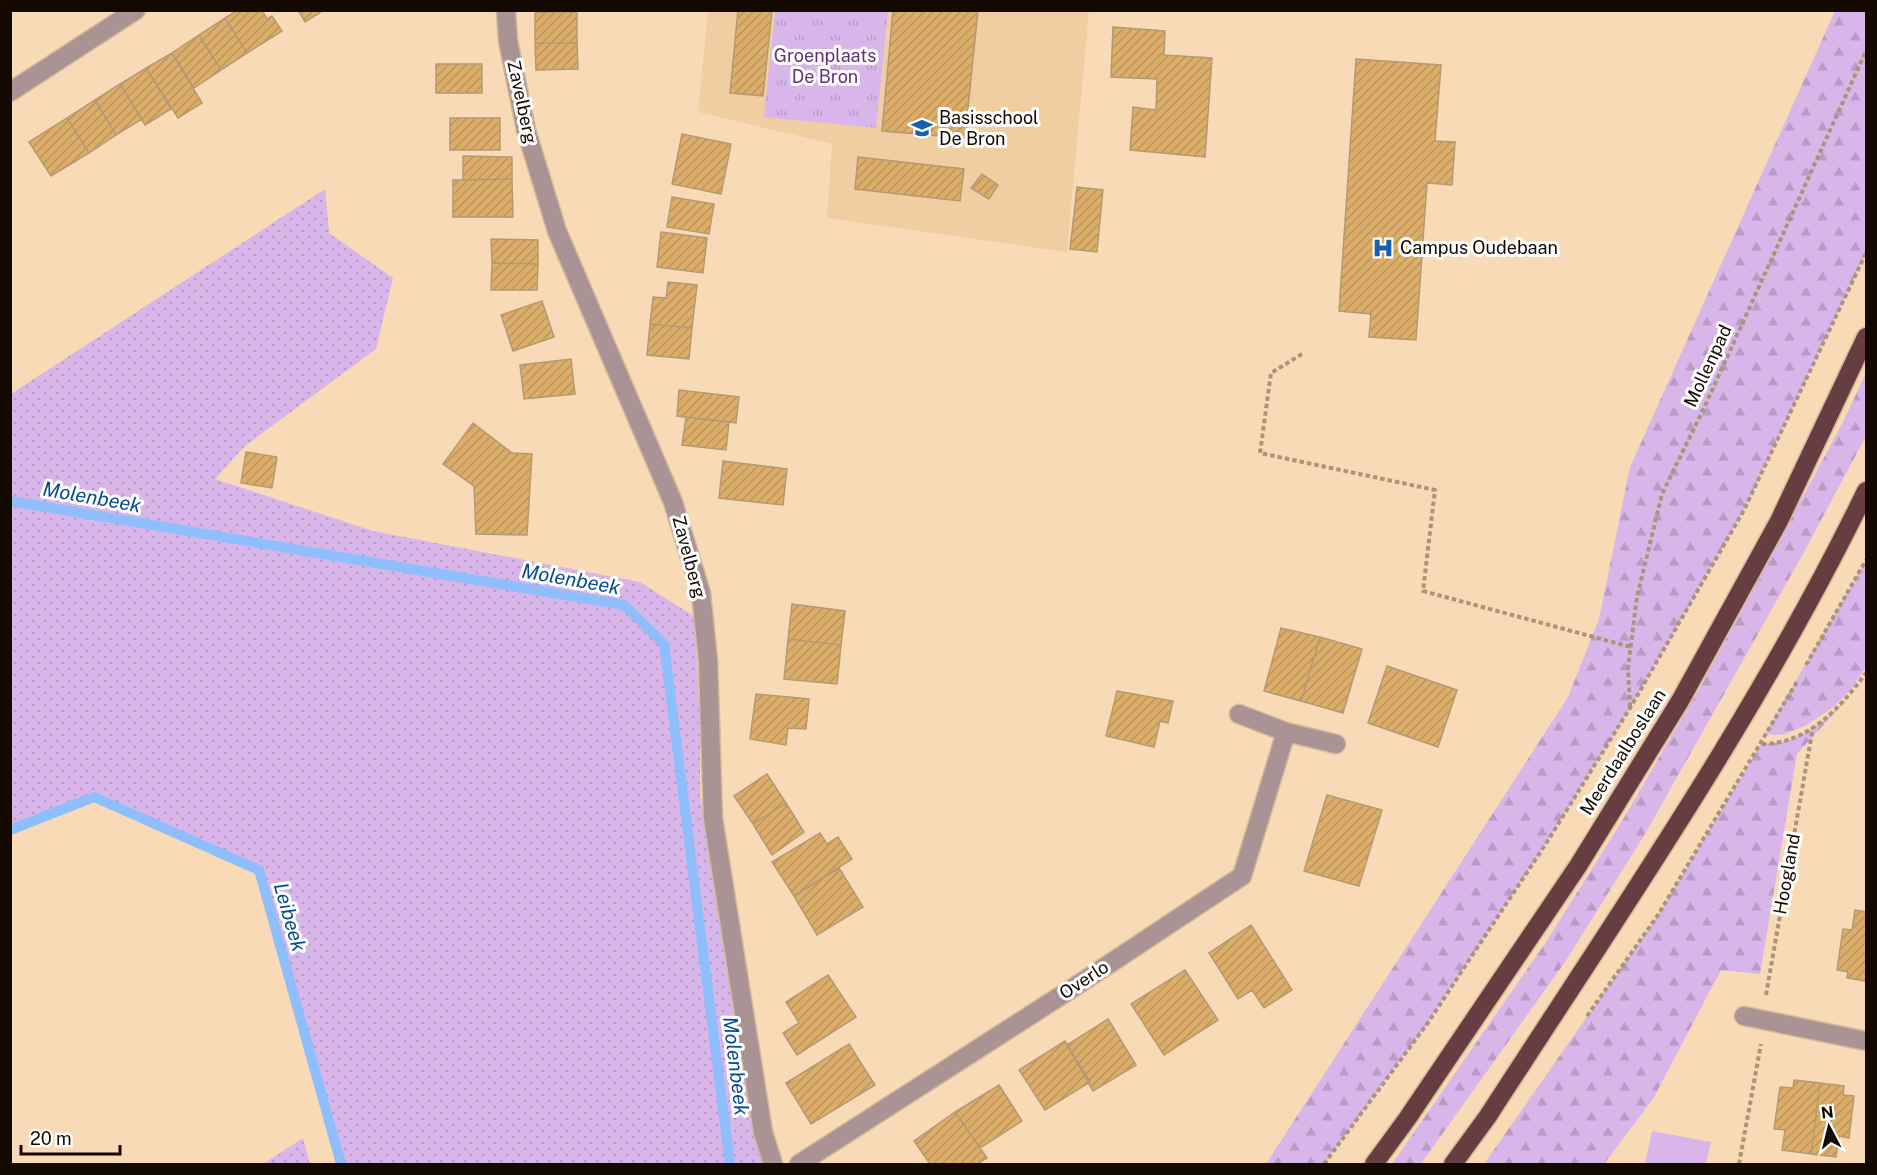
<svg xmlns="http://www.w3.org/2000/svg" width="1877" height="1175" font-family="'Public Sans',sans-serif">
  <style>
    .built { fill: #f0cea2 }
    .grass { fill: url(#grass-dots) }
    .forest { fill: url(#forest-firs) }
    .park { fill: url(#park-tufts) }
    .garden { fill: #d9b6ea }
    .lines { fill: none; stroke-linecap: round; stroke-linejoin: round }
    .stream { stroke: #8ebffc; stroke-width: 10 }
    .building { fill: url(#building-hatch); stroke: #b49975; stroke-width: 1.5 }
    .minor-casing { stroke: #d3b999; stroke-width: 21 }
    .highway-casing { stroke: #d3b999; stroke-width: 21 }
    .path { stroke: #ab9479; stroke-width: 4; stroke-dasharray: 4.5 3; stroke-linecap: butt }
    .minor { stroke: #aa9394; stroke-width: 18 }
    .highway { stroke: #673d41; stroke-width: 18 }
    .labels { text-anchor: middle; stroke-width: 6; stroke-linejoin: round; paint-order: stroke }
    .park-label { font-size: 18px; fill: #642f7b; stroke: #fff }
    .street-label { font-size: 18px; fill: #130901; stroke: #fff }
    .poi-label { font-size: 18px; fill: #130901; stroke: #fff; text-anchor: start }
    .water-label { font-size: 20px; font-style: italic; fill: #044b92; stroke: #fff }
  </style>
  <defs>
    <pattern id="grass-dots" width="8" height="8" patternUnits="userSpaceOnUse" patternTransform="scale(1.5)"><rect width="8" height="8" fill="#d9b6ea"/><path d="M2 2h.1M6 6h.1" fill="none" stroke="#b99bc7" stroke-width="1.8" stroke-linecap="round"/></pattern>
    <pattern id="forest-firs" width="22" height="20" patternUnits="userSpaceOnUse" patternTransform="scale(1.5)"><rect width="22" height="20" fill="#d9b6ea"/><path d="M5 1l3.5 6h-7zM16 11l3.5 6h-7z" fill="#b99bc7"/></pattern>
    <pattern id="park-tufts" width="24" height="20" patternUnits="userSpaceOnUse" patternTransform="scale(1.5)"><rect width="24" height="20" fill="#d9b6ea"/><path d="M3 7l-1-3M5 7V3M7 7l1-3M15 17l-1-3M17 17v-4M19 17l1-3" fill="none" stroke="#b99bc7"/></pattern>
    <pattern id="building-hatch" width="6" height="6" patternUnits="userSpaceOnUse" patternTransform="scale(1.5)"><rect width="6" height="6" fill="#ddad6a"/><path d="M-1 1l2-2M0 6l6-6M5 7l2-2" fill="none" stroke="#bd945a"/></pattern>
  </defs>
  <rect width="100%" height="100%" fill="#f8dbb6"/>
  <!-- built -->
  <path class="built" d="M708 11H1089L1067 252 827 218 832 144 698 112Z"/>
  <!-- grass -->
  <path class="grass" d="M325 189 329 233 393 278 376 349 245 446 215 479 373 531 640 582 695 617 700 729V795L763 1132 773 1164H338L259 870 94 797 11 832V394Z
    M303 1138 310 1164H263Z"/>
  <!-- forest -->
  <path class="forest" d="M1835 11H1866V253L1744 510 1630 708 1547 842 1427 1024 1324 1164H1266L1568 697 1599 619 1630 467Z
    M1866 373V436L1803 554 1645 834 1567 959 1421 1164H1392L1546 942 1622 821 1700 687 1778 543 1842 424Z
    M1866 560V667L1852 688 1832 708 1805 726 1782 735 1765 734Z
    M1849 697 1797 754 1760 974 1721 970 1653 1099 1604 1164H1484L1658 915 1761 744C1799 744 1823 722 1849 697Z"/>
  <!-- park -->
  <path class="park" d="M775 11H888L876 128 764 117Z"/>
  <!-- garden -->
  <path class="garden" d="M1652 1131 1711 1142 1706 1164H1645Z"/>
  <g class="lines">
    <!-- stream -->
    <path class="stream" d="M10 501 624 605 664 644 730 1164
      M10 830 94 797 259 870 341 1164"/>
  </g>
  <!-- building -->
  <path class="building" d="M238 10H262L267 19 272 16 282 31 247 53 225 18Z
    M298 10H324L305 22Z
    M738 10H772L763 96 730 93Z
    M893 10H978L965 138 882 131Z
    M535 12H577V43H535Z
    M225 18 247 53 221 70 199 35Z
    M1113 27 1165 31 1164 55 1212 58 1205 157 1130 150 1133 107 1156 110 1157 79 1111 77Z
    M199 35 221 70 194 88 172 53Z
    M535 43H577L578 69 536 70Z
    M172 53 202 103 178 118 146 68Z
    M1356 59 1441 65 1435 141 1455 142 1452 185 1427 183 1416 340 1369 337 1371 314 1339 311Z
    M436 64H482V93H436Z
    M146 68 171 109 145 125 120 84Z
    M120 84 142 119 116 135 95 100Z
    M95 100 116 135 89 153 67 118Z
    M67 118 89 153 51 176 29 142Z
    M450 118H500V150H450Z
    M682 134 731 144 721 194 672 184Z
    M463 156 512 157V179L463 180Z
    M858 157 964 169 960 201 855 189Z
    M982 174 998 185 989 199 971 188Z
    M512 179 513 217H453V180Z
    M1077 187 1103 190 1097 252 1070 249Z
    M672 197 714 204 709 234 667 227Z
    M661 232 707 238 703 273 657 267Z
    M491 239 538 240V264L492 263Z
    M492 263 538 264 537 290H491Z
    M668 282 697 285 692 328 650 324 653 297 666 298Z
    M542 301 554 337 513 351 501 315Z
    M650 324 692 328 689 359 647 355Z
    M571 359 575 394 524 399 520 365Z
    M679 390 739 397 736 423 677 416Z
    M686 417 729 422 726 450 682 445Z
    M473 423 512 453 532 454 527 535 476 534 474 486 443 464Z
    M246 452 277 457 272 488 241 483Z
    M723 461 787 469 783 505 719 498Z
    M792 604 845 611 841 645 788 639Z
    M1281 628 1320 637 1301 701 1264 691Z
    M1320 637 1362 649 1343 713 1301 701Z
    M788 639 841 645 837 684 784 679Z
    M1387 666 1457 690 1438 747 1368 723Z
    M1117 691 1173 701 1168 723 1160 721 1154 747 1106 736Z
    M756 694 809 699 806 729 788 728 786 745 750 739Z
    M767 774 786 803 753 824 734 796Z
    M1327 795 1382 810 1359 886 1304 871Z
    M786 803 804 832 772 855 753 824Z
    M820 833 827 844 838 837 852 859 794 896 772 862Z
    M839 868 863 907 817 935 794 896Z
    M1855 910 1866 912V981L1847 978 1848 972 1837 970 1843 929 1852 930Z
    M1251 925 1292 990 1264 1008 1252 990 1238 999 1209 953Z
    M1185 970 1218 1020 1164 1055 1131 1004Z
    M828 975 856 1017 797 1055 783 1033 799 1023 786 1002Z
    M1108 1019 1136 1065 1093 1091 1067 1045Z
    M1065 1041 1090 1082 1045 1110 1019 1070Z
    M849 1044 875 1085 811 1124 786 1083Z
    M1794 1080 1820 1083 1811 1154 1782 1150 1785 1130 1774 1129 1780 1087 1793 1088Z
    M1820 1083 1844 1086 1843 1095 1854 1096 1849 1138 1839 1136 1836 1157 1811 1154Z
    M999 1085 1022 1121 980 1148 955 1112Z
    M955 1112 987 1158 977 1164H930L914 1141Z"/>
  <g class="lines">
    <defs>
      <path id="minor" d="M506 10 508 41 526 130 557 231 673 502 701 593 708 660 713 818 763 1132 773 1164
        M10 92 136 10
        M1239 714 1286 732 1336 744
        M1744 1016 1866 1041
        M799 1164 1082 982 1242 876 1286 732"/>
      <path id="highway" d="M1374 1164 1407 1119 1578 866 1680 701 1779 521 1866 337
        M1453 1164 1488 1116C1620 912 1760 710 1866 491"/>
    </defs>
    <!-- minor casing -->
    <use href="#minor" class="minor-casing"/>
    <!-- highway casing -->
    <use href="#highway" class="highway-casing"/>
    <!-- path -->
    <path class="path" d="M1302 354 1271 373 1260 453 1435 490 1423 591 1631 647
      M1806 665 1866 560
      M1630 707 1628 668 1637 597 1662 494 1704 408 1866 51
      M1762 744C1808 744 1841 707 1866 673
      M1766 995 1813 727
      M1587 1016 1658 915 1798 680
      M1324 1164 1427 1024 1547 842 1630 708 1744 510 1866 253
      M1739 1164 1761 1044"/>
    <!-- minor -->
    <use href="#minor" class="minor"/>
    <!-- highway -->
    <use href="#highway" class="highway"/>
  </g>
  <!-- icons -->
  <defs>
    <symbol id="school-bare" viewBox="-9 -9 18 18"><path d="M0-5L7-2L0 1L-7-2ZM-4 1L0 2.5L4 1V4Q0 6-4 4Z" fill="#1761b0" stroke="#fff" stroke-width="2.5" paint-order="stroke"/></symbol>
    <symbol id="hospital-bare" viewBox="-9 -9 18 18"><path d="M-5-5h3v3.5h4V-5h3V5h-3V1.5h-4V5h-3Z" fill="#1761b0" stroke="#fff" stroke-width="2.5" paint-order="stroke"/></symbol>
  </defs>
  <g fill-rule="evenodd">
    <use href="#school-bare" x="907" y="113" width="30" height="30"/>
    <use href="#hospital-bare" x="1368" y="233" width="30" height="30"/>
  </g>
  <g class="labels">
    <!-- park labels -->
    <g class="park-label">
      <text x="825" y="62">Groenplaats<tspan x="825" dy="21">De Bron</tspan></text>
    </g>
    <!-- street labels -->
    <g class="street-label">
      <text transform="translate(522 102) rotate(78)" y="6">Zavelberg</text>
      <text transform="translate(1708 366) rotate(-65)" y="6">Mollenpad</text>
      <text transform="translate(689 557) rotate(75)" y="6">Zavelberg</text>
      <text transform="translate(1623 752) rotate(-58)" y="6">Meerdaalboslaan</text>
      <text transform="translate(1787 874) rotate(-80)" y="6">Hoogland</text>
      <text transform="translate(1084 980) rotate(-33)" y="6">Overlo</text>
    </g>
    <!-- poi labels -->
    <g class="poi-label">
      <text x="939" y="124">Basisschool<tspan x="939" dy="21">De Bron</tspan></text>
      <text x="1400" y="254">Campus Oudebaan</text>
    </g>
    <!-- water labels -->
    <g class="water-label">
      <text transform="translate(92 497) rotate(10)" y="7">Molenbeek</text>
      <text transform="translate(571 579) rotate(10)" y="7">Molenbeek</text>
      <text transform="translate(290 917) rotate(74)" y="7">Leibeek</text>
      <text transform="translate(736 1066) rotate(83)" y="7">Molenbeek</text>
    </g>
  </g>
  <!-- border -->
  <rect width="1877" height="1175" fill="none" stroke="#130901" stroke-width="24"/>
  <!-- north arrow -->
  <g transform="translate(1829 1127) rotate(353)" stroke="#ffffff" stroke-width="4.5" paint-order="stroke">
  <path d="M0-4.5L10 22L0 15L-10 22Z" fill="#130901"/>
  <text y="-9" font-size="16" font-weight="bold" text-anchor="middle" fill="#130901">N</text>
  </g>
  <!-- scale -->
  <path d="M21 1145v9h99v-9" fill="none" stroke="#130901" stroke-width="3"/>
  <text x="30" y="1145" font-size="18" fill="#130901" stroke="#ffffff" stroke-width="4.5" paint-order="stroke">20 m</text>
</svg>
